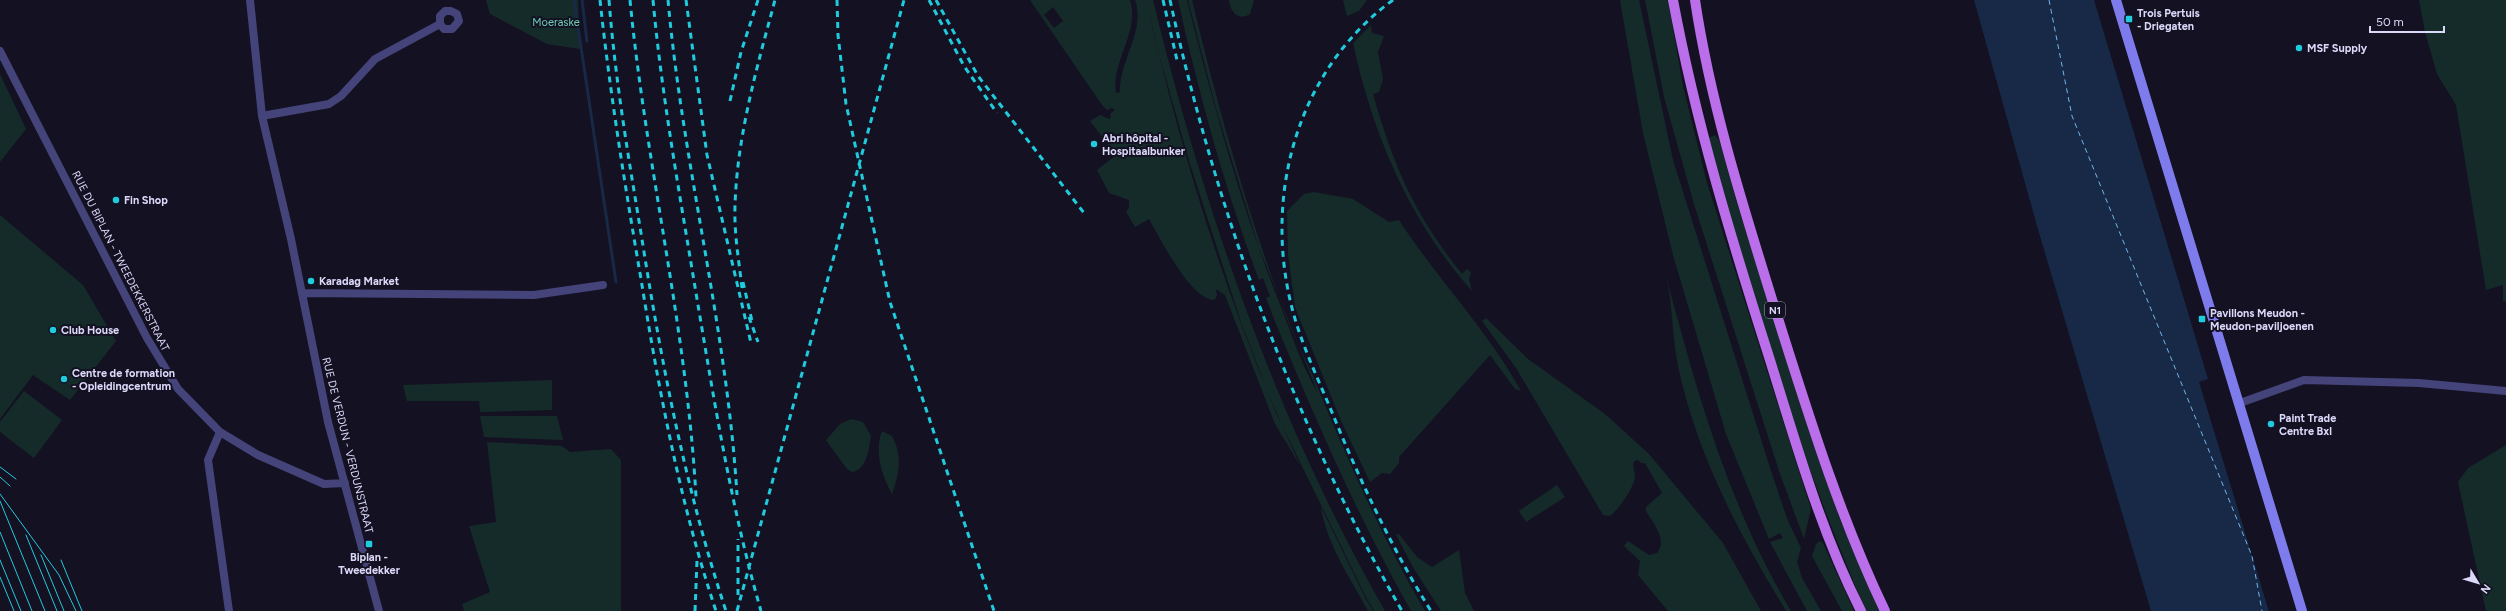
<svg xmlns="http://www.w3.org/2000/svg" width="2506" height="611" font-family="Figtree,sans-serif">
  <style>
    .green { fill: #152b2a; fill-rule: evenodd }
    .water { fill: #172946 }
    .pier { fill: #141122 }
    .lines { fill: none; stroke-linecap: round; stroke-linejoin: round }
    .stream { stroke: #172946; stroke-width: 3 }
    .ferry { stroke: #74b5eb; stroke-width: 1; stroke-dasharray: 5 4; stroke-linecap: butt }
    .minor { stroke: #44437a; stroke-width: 8 }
    .secondary { stroke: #7e7cec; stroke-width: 10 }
    .primary { stroke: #bb6eea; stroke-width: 10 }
    .tram { stroke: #20cbdd; stroke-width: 1 }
    .rail { stroke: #20cbdd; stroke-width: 3; stroke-dasharray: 6 5; stroke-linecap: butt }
    .poi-dot { fill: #20cbdd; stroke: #141122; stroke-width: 1.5 }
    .labels { text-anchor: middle; stroke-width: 4; stroke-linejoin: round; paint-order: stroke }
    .shield { fill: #141122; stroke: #9f9cb8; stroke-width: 1 }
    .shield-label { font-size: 10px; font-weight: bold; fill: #dbd8f9 }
    .poi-label { font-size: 11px; font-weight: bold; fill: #dbd8f9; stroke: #141122; text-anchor: start }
    .park-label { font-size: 11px; fill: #6ecfb6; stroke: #141122 }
    .street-label { font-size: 11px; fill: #dbd8f9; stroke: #141122 }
  </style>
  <rect width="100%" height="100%" fill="#141122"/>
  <!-- green -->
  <path class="green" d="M486 0H578L580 49 547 44 490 14Z
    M1030 0H1130C1140 33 1111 60 1116 93L1120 92C1119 60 1146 31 1135 0H1146C1182 158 1232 320 1301 467L1275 424 1225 295 1216 289 1217 296 1214 300C1190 299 1160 238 1149 219L1135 227 1126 212 1129 208V200L1109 193 1097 170 1116 155 1090 121 1100 115 1109 119 1111 117 1110 114 1115 110 1112 108 1107 110 1102 105ZM1053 7 1063 21 1054 28 1044 15Z
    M1146 0H1153C1205 213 1276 420 1385 611H1374L1367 599 1276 413 1241 322 1190 164 1160 58Z
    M1178 0H1187C1213 104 1241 207 1281 307 1292 335 1302 367 1318 393L1259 248 1217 112 1188 0H1192C1218 108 1248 215 1287 319 1295 339 1305 357 1313 376 1346 457 1381 536 1425 611H1411C1358 517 1315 419 1274 319L1266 298 1270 296 1263 278 1259 280C1225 189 1199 95 1178 0Z
    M1229 0H1254L1250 14C1238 22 1230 11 1229 0Z
    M1343 0H1367L1359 11 1347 16Z
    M1620 0H1639L1673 160 1772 474 1788 521 1801 548 1797 562 1802 578 1821 611H1807L1770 542 1783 538 1780 533 1769 539 1726 434 1673 255 1643 133Z
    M1645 0H1668L1683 86 1707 183 1811 509 1804 539 1779 471 1694 204 1664 97Z
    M2419 0H2506V302L2503 301V285L2486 290 2456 105 2437 74 2425 32Z
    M1371 25 1372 33 1384 36 1378 52 1383 79 1379 92 1373 94C1394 167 1414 214 1462 274L1467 269 1471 272 1469 279 1472 291C1409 220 1373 135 1353 43Z
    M0 74 26 129 0 162Z
    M1715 135 1719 140 1737 203 1812 441 1840 519 1879 611H1866C1800 459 1751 298 1708 138Z
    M1314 192 1353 199 1389 222 1399 220C1437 279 1487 329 1521 391L1515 389 1490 355 1399 457V463L1390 474 1382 473 1370 482 1341 421 1295 307 1288 254 1287 211 1304 194Z
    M0 215 83 285 116 341 70 400 33 375 0 419Z
    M1666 276C1697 393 1729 507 1791 611H1786C1739 534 1697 455 1678 366 1672 336 1673 305 1666 276Z
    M1486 318 1528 359 1605 414 1649 454 1723 543 1761 611H1668L1638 575 1640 561 1624 546 1628 541 1649 555 1657 553C1668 540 1653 523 1646 511V507L1662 493 1645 463H1641L1638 460 1634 461C1632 467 1635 471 1635 476 1635 487 1618 510 1610 516L1603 515 1516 368 1482 321Z
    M552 380V410L480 412 479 401H407L403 385Z
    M24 391 62 420 34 458 0 432V422Z
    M480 416H557L563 440 484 437Z
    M851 419 863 422 871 436C869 448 867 470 852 472L847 469 826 440 840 424Z
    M882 431 892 436C903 456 899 474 892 494 882 477 874 451 882 431Z
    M487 442 562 446 570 452 611 449 621 460V611H464L462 604 490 592 469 526 496 522Z
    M2506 445V611H2486L2458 482 2468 468Z
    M1557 485 1565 497 1526 522 1519 511Z
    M1321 507 1366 599 1373 611H1368C1351 579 1326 543 1321 507Z
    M1399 534 1417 557 1432 567 1459 550 1465 593 1474 611H1441L1414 569 1396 535Z
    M1820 541 1823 543 1854 611H1842L1812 556 1816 544Z"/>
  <!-- water -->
  <path class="water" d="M1974 0H2094L2208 379 2200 382 2269 611H2151L2037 226Z"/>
  <!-- pier -->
  <path class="pier" d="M2210 379 2202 383 2271 611H2269L2199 382Z"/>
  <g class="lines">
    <!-- stream -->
    <path class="stream" d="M574 0 616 282
      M582 0 587 41"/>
    <!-- ferry -->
    <path class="ferry" d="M2049 0 2072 116 2252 556 2262 611"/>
    <!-- minor -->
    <path class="minor" d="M250 0 262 116 291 239 328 422 379 611
      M0 51 147 338 178 389 220 432 258 455 324 484 345 483
      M262 116 329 104 341 96 375 59 440 24 444 29H452L459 21 457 14 451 11H445L440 16V24
      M302 293 534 295 603 285
      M2240 403 2304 380 2419 383 2506 391
      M220 432 208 460 229 611"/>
    <!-- secondary -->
    <path class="secondary" d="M2116 0 2302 611"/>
    <!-- primary -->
    <path class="primary" d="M1673 0C1696 123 1731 238 1769 357 1796 443 1820 530 1861 611
      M1695 0C1711 107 1744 209 1776 312 1808 413 1839 515 1885 611"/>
    <!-- tram -->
    <path class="tram" d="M0 467 16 479
      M0 477 10 486
      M0 494 59 575 76 611
      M0 501 45 611
      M0 532 32 611
      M26 535 57 611
      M41 555 64 611
      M0 560 21 611
      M61 560 82 611
      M0 577 14 611"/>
    <!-- rail -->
    <path class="rail" d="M600 0C610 93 625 186 641 279 659 391 680 503 716 611
      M609 0C615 78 628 155 641 233 661 361 685 487 726 611
      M630 0C646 166 687 330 696 497
      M653 0C662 98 680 196 696 293 714 400 731 507 761 611
      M668 0C683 166 727 329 737 495
      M686 0 707 155 751 343
      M837 0 838 35 846 104 890 302 994 611
      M929 0 964 66 997 113
      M936 0 978 76 1084 213
      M1163 0 1177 60
      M1170 0C1217 214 1293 421 1402 611
      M1393 0C1297 70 1263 195 1292 308 1302 347 1321 385 1336 422 1363 487 1394 552 1431 611
      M730 101 741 52 758 0
      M743 282 752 321
      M742 288C739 261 734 234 735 206 737 136 757 67 775 0
      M749 317 758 342
      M738 595V539
      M695 611 697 561
      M737 611 904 0"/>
  </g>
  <!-- markers -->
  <g class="poi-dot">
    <rect x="2125" y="15" width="8" height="8" rx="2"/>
    <circle cx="2299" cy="48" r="4"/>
    <circle cx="1094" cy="144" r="4"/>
    <circle cx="116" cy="200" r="4"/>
    <circle cx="311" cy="281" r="4"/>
    <rect x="2198" y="315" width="8" height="8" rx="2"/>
    <circle cx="53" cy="330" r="4"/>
    <circle cx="64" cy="379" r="4"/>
    <circle cx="2271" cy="424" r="4"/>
    <rect x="365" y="540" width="8" height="8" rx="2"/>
  </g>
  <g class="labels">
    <!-- shield labels -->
    <rect class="shield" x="1765" y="302" width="20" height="16" rx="3"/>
    <g class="shield-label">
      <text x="1775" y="314">N1</text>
    </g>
    <!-- poi labels -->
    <g class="poi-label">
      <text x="2137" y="17">Trois Pertuis<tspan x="2137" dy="13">- Driegaten</tspan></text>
      <text x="2307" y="52">MSF Supply</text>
      <text x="1102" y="142">Abri hôpital -<tspan x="1102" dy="13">Hospitaalbunker</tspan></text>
      <text x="124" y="204">Fin Shop</text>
      <text x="319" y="285">Karadag Market</text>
      <text x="2210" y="317">Pavillons Meudon -<tspan x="2210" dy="13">Meudon-paviljoenen</tspan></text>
      <text x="61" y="334">Club House</text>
      <text x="72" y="377">Centre de formation<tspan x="72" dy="13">- Opleidingcentrum</tspan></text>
      <text x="2279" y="422">Paint Trade<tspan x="2279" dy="13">Centre Bxl</tspan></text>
      <text x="369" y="561" text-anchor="middle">Biplan -<tspan x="369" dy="13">Tweedekker</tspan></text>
    </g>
    <!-- park labels -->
    <g class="park-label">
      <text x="556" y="26">Moeraske</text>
    </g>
    <!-- street labels -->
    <g class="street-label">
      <text transform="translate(121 261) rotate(63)" y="4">RUE DU BIPLAN - TWEEDEKKERSTRAAT</text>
      <text transform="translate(348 445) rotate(76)" y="4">RUE DE VERDUN - VERDUNSTRAAT</text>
    </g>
  </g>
  <!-- north arrow -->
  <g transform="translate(2478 583) rotate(128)" stroke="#141122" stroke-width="3" paint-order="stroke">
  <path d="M0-3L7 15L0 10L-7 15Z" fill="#dbd8f9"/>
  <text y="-6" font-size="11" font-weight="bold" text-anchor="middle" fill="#dbd8f9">N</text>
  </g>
  <!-- scale -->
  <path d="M2370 26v6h74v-6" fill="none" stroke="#dbd8f9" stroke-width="2"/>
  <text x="2376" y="26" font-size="12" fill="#dbd8f9" stroke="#141122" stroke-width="3" paint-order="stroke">50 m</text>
</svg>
